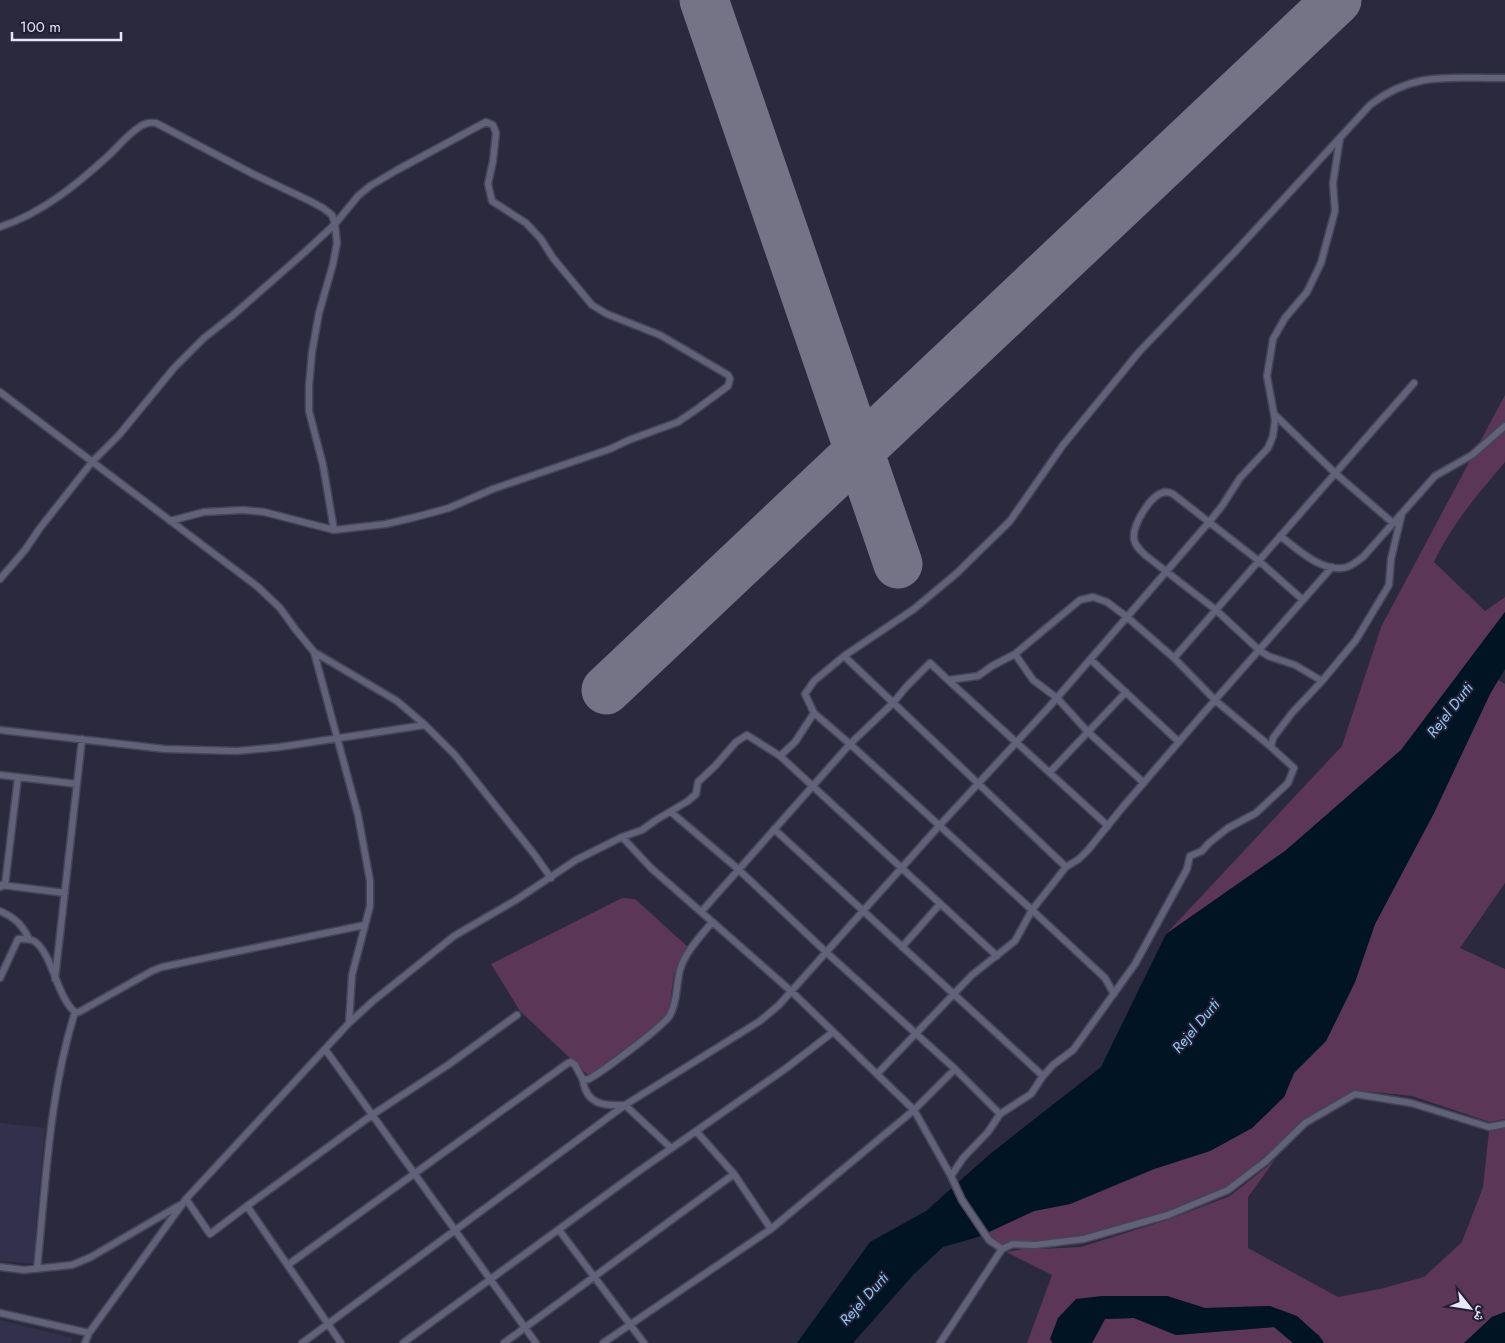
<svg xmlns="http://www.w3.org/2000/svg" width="1505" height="1343" font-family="Jost,'Noto Naskh Arabic',sans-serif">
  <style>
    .built { fill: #32304b }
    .green { fill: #5b3657 }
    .water { fill: #001424 }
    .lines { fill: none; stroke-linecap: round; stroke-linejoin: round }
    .runway { stroke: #757487; stroke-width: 49 }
    .minor-casing { stroke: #464457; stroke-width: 9 }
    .minor { stroke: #62617a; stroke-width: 6 }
    .labels { text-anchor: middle; stroke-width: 4; stroke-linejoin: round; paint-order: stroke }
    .water-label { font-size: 15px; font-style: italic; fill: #90c7f3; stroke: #211f34 }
  </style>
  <rect width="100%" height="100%" fill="#2a293e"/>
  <!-- built -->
  <path class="built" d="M0 1123 45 1128 36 1225 34 1264 0 1261Z
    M0 1320 73 1338 71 1343H0Z"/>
  <!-- green -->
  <path class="green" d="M1505 395V462C1478 494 1452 524 1434 562L1485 611 1505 597V612L1401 750 1285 851 1166 934 1342 746 1381 627Z
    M1498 680 1505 684V883L1460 948 1505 969V1119L1490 1122 1412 1096 1354 1090 1301 1121 1264 1159 1226 1188 1167 1212 1083 1237 1035 1242 1014 1240 1002 1246 990 1239 987 1233 1034 1211 1070 1204 1154 1169 1210 1151 1252 1128 1284 1097 1294 1073 1326 1041 1355 982 1375 924 1434 813 1490 694Z
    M622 898 635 899 688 947 674 974 669 1010 664 1019 589 1076 520 1011 491 964Z
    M1505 1128V1312L1492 1317 1464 1343H1324L1319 1335 1270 1306 1205 1308 1167 1296 1050 1339 1053 1343H1027L1052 1275 1006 1252 1023 1249H1040L1081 1247 1170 1219 1230 1196 1275 1160 1248 1197V1248L1338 1297 1380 1289 1424 1277 1462 1242 1483 1187 1489 1131Z
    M1134 1318 1176 1335 1274 1327 1293 1343H1092L1105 1319Z"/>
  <!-- water -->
  <path class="water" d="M1505 612V669L1490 694 1434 813 1375 924 1355 982 1326 1041 1294 1073 1284 1097 1252 1128 1210 1151 1154 1169 1070 1204 1034 1211 978 1237 943 1247 914 1274 853 1343H797L870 1242 926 1211 990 1154 1101 1067 1166 934 1285 851 1401 750Z
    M1102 1296H1167L1205 1308 1270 1306 1297 1316 1319 1336 1324 1343H1293L1274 1327 1176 1335 1134 1318 1105 1319 1092 1343H1053L1050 1339 1058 1318 1076 1299Z
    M1505 1312V1343H1464L1492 1317Z"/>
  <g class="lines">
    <!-- runway -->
    <path class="runway" d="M704 0 898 564
      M606 690 1337 0"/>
    <defs>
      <path id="minor" d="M0 227C42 213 75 186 107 157 117 148 127 135 138 128 144 123 149 122 156 123L253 174 310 201 323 208 332 215 335 224 337 243 333 264 319 313 312 352 309 386V411L323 465 334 530
        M0 392 258 587 280 608 296 630 314 652 397 701 425 725 455 755 534 854 551 878
        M1274 414 1335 473 1393 523
        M1280 536C1298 549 1318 570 1342 568 1350 568 1357 561 1363 557L1435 476 1472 455 1505 426
        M0 579 25 550 40 528 92 462 119 435 174 368 204 338 232 316 306 251 335 224 358 196 370 186 397 170 486 122 493 125 496 133 493 161 488 184 492 201 526 223 541 239 553 258 592 305 607 314 660 335 728 375 730 379 728 386 697 409 678 422 629 440 610 449 493 489 449 508 416 517 386 524 334 530 264 512 243 510 204 512 170 521
        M1303 600 1259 561 1173 494C1171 493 1168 492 1165 492 1151 494 1132 525 1134 539 1135 546 1140 550 1145 555L1216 610 1259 650 1268 656 1295 665 1322 681
        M314 652 358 815 370 881V906L352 975 349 1023
        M1015 654 1033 680 1057 698 1088 732 1144 783
        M844 656 1066 867
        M1174 658 1414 383
        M1091 660 1179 742
        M948 680 1108 826
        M814 713 850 744 1032 910 1105 978 1114 994
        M0 730 165 749 237 751 280 747 425 725
        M780 756 997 956
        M1050 772 1126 692
        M0 775 77 784
        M671 812 738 869 826 952 955 1069 1000 1114
        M774 829 1043 1076
        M622 837 651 868 791 991 914 1110 951 1176 962 1200 989 1240 1002 1249
        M1 885 65 893
        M0 887 5 885 18 777
        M0 911C15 918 22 924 29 939
        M701 912 850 744 893 703 907 686 930 663 948 680 978 676 992 666 1015 654 1080 600 1093 597 1107 602 1127 617 1174 658 1216 701 1271 747
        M902 947 940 904
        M0 978 18 939C23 939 29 938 34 941 52 952 57 998 75 1012
        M55 979 82 739
        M75 1012H79L152 971 162 967 365 925
        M325 1049 536 1343
        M877 1074 972 975 1015 941 1032 910 1066 867 1079 859 1088 850 1122 808 1201 716 1332 567
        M583 1080C586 1105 605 1106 625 1105L671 1148
        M696 1131 734 1174 771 1229
        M951 1176 963 1158 988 1132 1000 1114 1031 1094 1043 1076 1053 1065 1073 1050 1079 1042 1135 964 1187 869 1190 856 1202 851 1209 843 1228 828 1256 813 1288 783 1294 768 1271 747 1273 738 1292 713 1322 681 1356 640 1389 585 1391 559 1402 513
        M186 1199 210 1234 247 1206 341 1343
        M247 1206 372 1115 448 1065 517 1015
        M559 1230 644 1343
        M289 1264 568 1063 571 1062 575 1065 583 1080 589 1079C602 1072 664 1026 670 1015 678 1001 676 984 680 970 685 952 701 936 712 922
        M0 1267 24 1270 72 1265 91 1257 180 1205
        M37 1269C46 1183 49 1094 75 1012
        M0 1313 89 1333
        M85 1343 89 1333 186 1199 349 1023 373 1001 454 936 516 900 576 860 622 837 642 830 656 820 688 801 696 794 698 782 715 766 736 742 747 735 780 756 795 742 814 713 805 694 814 681 844 656 914 609 957 573 1010 521 1063 445 1139 352 1233 254 1370 105C1415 70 1452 79 1505 78
        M302 1343 625 1105 760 1021 779 1005 939 826 1049 707 1210 521 1222 506 1240 478 1268 448 1273 436 1275 420 1267 376 1273 339 1285 318 1307 292 1321 263 1335 211 1333 183 1340 138
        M403 1343 636 1173 785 1069 833 1032
        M504 1343 734 1174
        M603 1343 771 1229 914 1110 955 1069
        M940 1343 1002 1249 1013 1244 1035 1245 1084 1239 1168 1215 1228 1190 1266 1161 1305 1123 1355 1094 1411 1103 1489 1127 1505 1124"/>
    </defs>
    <!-- minor casing -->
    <use href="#minor" class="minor-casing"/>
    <!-- minor -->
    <use href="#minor" class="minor"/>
  </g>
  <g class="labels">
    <!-- water labels -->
    <g class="water-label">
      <text transform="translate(1450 710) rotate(-52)" y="5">Rejel Durti</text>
      <text transform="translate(1196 1026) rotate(-50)" y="5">Rejel Durti</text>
      <text transform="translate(864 1299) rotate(-48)" y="5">Rejel Durti</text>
    </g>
  </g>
  <!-- north arrow -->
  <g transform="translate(1470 1308) rotate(120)" stroke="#211f34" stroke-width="4" paint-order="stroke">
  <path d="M0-4L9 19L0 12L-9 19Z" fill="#e6e6f5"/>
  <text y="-8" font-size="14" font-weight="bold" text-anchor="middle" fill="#e6e6f5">ش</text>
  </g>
  <!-- scale -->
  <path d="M12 32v8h109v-8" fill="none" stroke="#e6e6f5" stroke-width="2.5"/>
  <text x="20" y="32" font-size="15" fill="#e6e6f5" stroke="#211f34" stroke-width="4" paint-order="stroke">100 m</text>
</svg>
